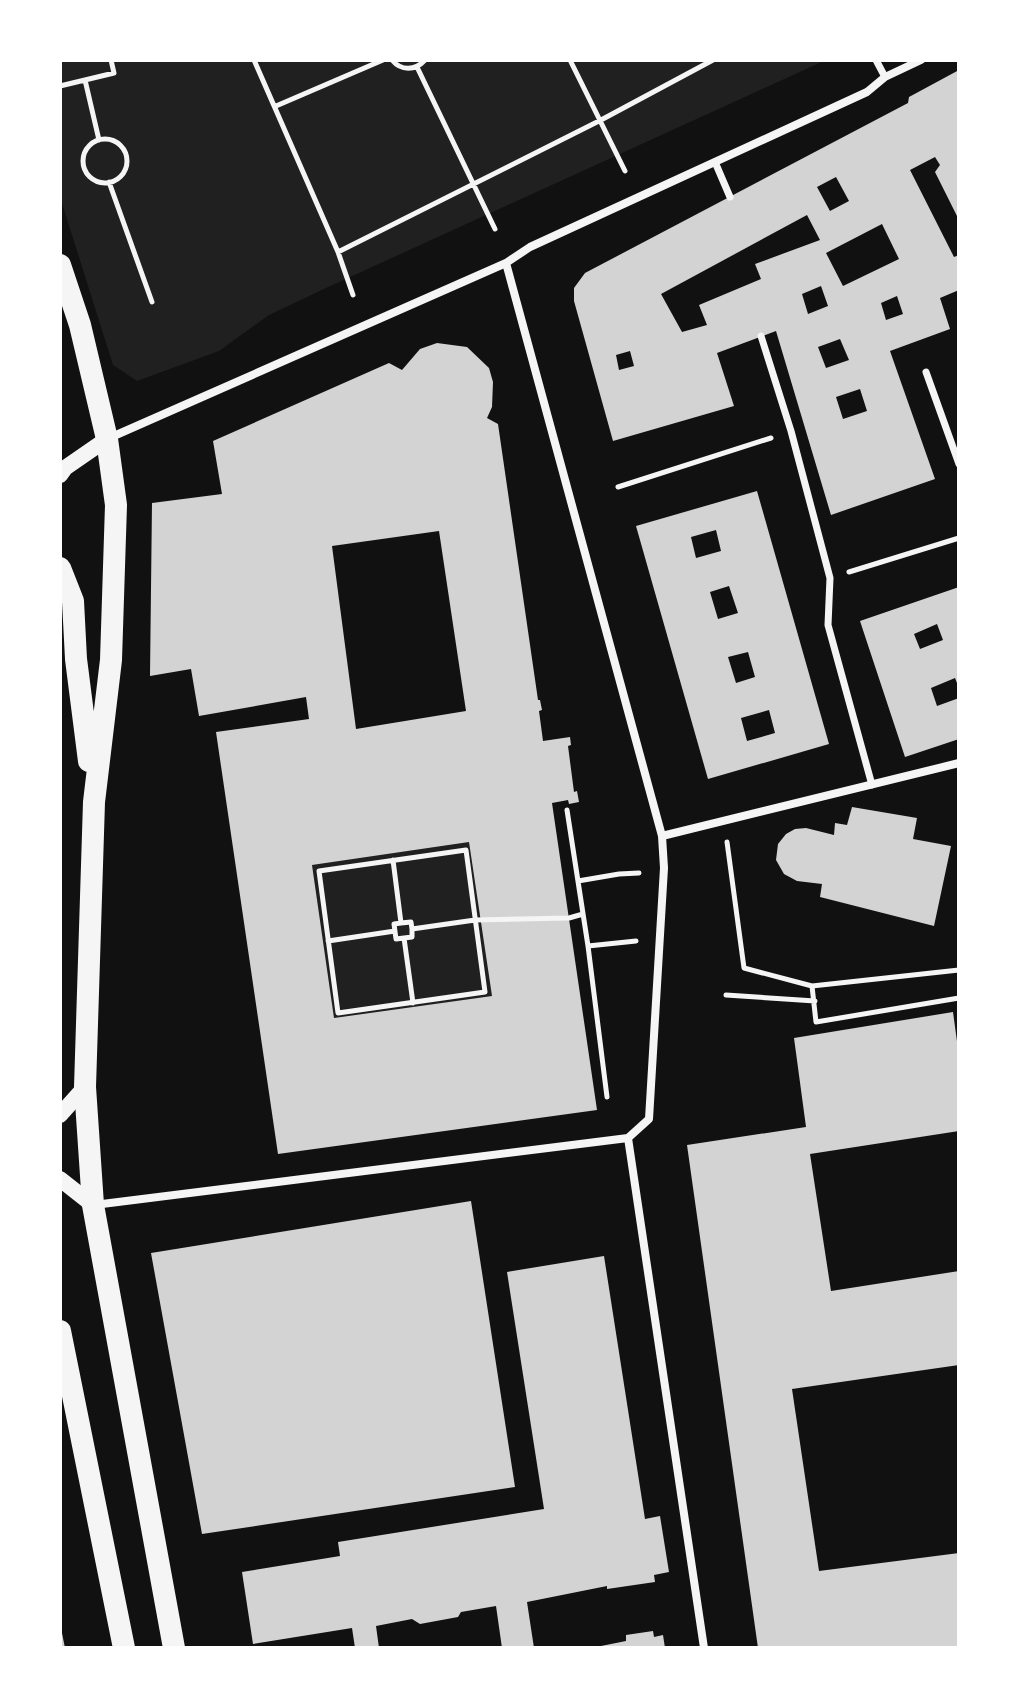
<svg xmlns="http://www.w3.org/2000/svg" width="1019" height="1708" font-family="'DM Sans',sans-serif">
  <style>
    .green { fill: #202020 }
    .building { fill: #d3d3d3; fill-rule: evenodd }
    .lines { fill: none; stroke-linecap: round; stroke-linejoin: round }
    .path { stroke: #f5f5f5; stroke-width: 5 }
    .pedestrian { stroke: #f5f5f5; stroke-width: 7 }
    .minor { stroke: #f5f5f5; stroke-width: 8 }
    .secondary { stroke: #f5f5f5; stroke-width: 16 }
    .trunk { stroke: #f5f5f5; stroke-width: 22 }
  </style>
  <rect width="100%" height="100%" fill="#111"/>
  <!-- green -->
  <path class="green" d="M60 60H826L326 288 269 315 219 351 137 381 113 365 60 197Z
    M469 842 492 996 334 1018 312 865Z"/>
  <!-- building -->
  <path class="building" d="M959 70V220L935 172 940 165 935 157 910 170 954 257 959 255V290L940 298 950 329 890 351 935 479 831 515 776 331 717 353 734 406 613 441 574 301V288L585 273 908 103 909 97ZM836 177 849 201 830 211 817 187ZM807 215 820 240 755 264 761 279 699 305 707 325 682 332 661 294ZM882 224 899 259 843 286 826 253ZM821 286 828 306 808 314 802 294ZM897 296 903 314 886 320 881 303ZM840 339 849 360 826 368 818 347ZM630 351 634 366 619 370 616 355ZM860 389 867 411 843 419 836 397Z
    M437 343 467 347 489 368 493 382 492 407 487 418 498 424 538 700H540L542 710 539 711 543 741 570 737 571 745 568 746 574 792 577 791 579 802 569 804 568 800 552 803 597 1110 278 1154 216 732 309 719 306 697 199 716 191 669 150 676 152 503 222 494 213 441 389 363 402 370 420 349ZM439 531 466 711 356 729 332 546ZM469 842 492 996 334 1018 312 865Z
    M757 491 829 744 708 779 636 526ZM716 530 721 551 696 558 691 537ZM729 586 738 613 718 619 710 592ZM748 652 755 677 736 683 728 657ZM769 710 775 733 747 741 741 718Z
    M959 587V688L955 678 931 688 937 706 959 698V739L905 757 860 621ZM937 624 943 640 920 649 914 634Z
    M852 807 917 818 913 839 951 846 934 926 820 897 822 884 797 881 784 874 776 860 778 844 786 834 795 829 806 828 834 835 835 823 847 825Z
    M953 1012 959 1056V1131L810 1154 831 1291 959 1271V1365L792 1389 819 1571 959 1553V1648H758L687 1145 806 1127 794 1038Z
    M471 1201 515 1487 202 1534 151 1253Z
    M604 1256 645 1519 660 1516 669 1572 654 1575 655 1582 607 1589V1586L527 1602 534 1648H502L496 1606 461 1612 458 1617 420 1624 412 1619 376 1626 379 1648H355L352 1628 253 1644 242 1572 340 1556 338 1542 544 1509 507 1272Z
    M60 1628H61L65 1648H60Z
    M653 1631 654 1637 663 1635 665 1648H591L626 1641V1635Z"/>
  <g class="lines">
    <!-- path -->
    <path class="path" d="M254 60 338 252 353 295
      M392 60C401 71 415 71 425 60
      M570 60 625 171
      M417 67 495 229
      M85 80 99 140
      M60 86 114 73 111 60
      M276 106 383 60
      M83 161a22 22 0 1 1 44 0a22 22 0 1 1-44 0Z
      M109 182 152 302
      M338 252 601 120 713 60
      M618 487 771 438
      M849 572 959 538
      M567 810 588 946 607 1097
      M727 842 744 968 812 986 816 1022 959 998
      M466 850 485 992 338 1013 319 871Z
      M393 860 401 923 394 924 396 939 404 938 413 1003
      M578 881 619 874 639 873
      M401 923 411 922 412 929 475 920 569 918 583 914
      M404 938 412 937V929
      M328 941 395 931
      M588 946 636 941
      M812 986 959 970
      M726 995 815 1001"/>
    <!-- pedestrian -->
    <path class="pedestrian" d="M876 60 885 77
      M715 162 730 197
      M761 336 791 431 830 578 828 625 872 785
      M926 372 959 464"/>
    <!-- minor -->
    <path class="minor" d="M506 263 662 836 664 868 649 1119 628 1138
      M107 439 506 263 530 247 867 92 885 77 921 60
      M662 836 959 763
      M628 1138 704 1648
      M94 1205 628 1138"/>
    <!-- secondary -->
    <path class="secondary" d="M60 475 65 468 107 439
      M60 1115 85 1087
      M60 1179 93 1205"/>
    <!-- trunk -->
    <path class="trunk" d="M60 265 80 325 107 439 116 505 111 660 94 802 85 1087 93 1205 174 1648
      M60 568 73 601 76 659 89 761
      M60 1331 124 1648"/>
  </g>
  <!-- border -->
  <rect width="1019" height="1708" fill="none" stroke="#ffffff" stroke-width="124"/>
</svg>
